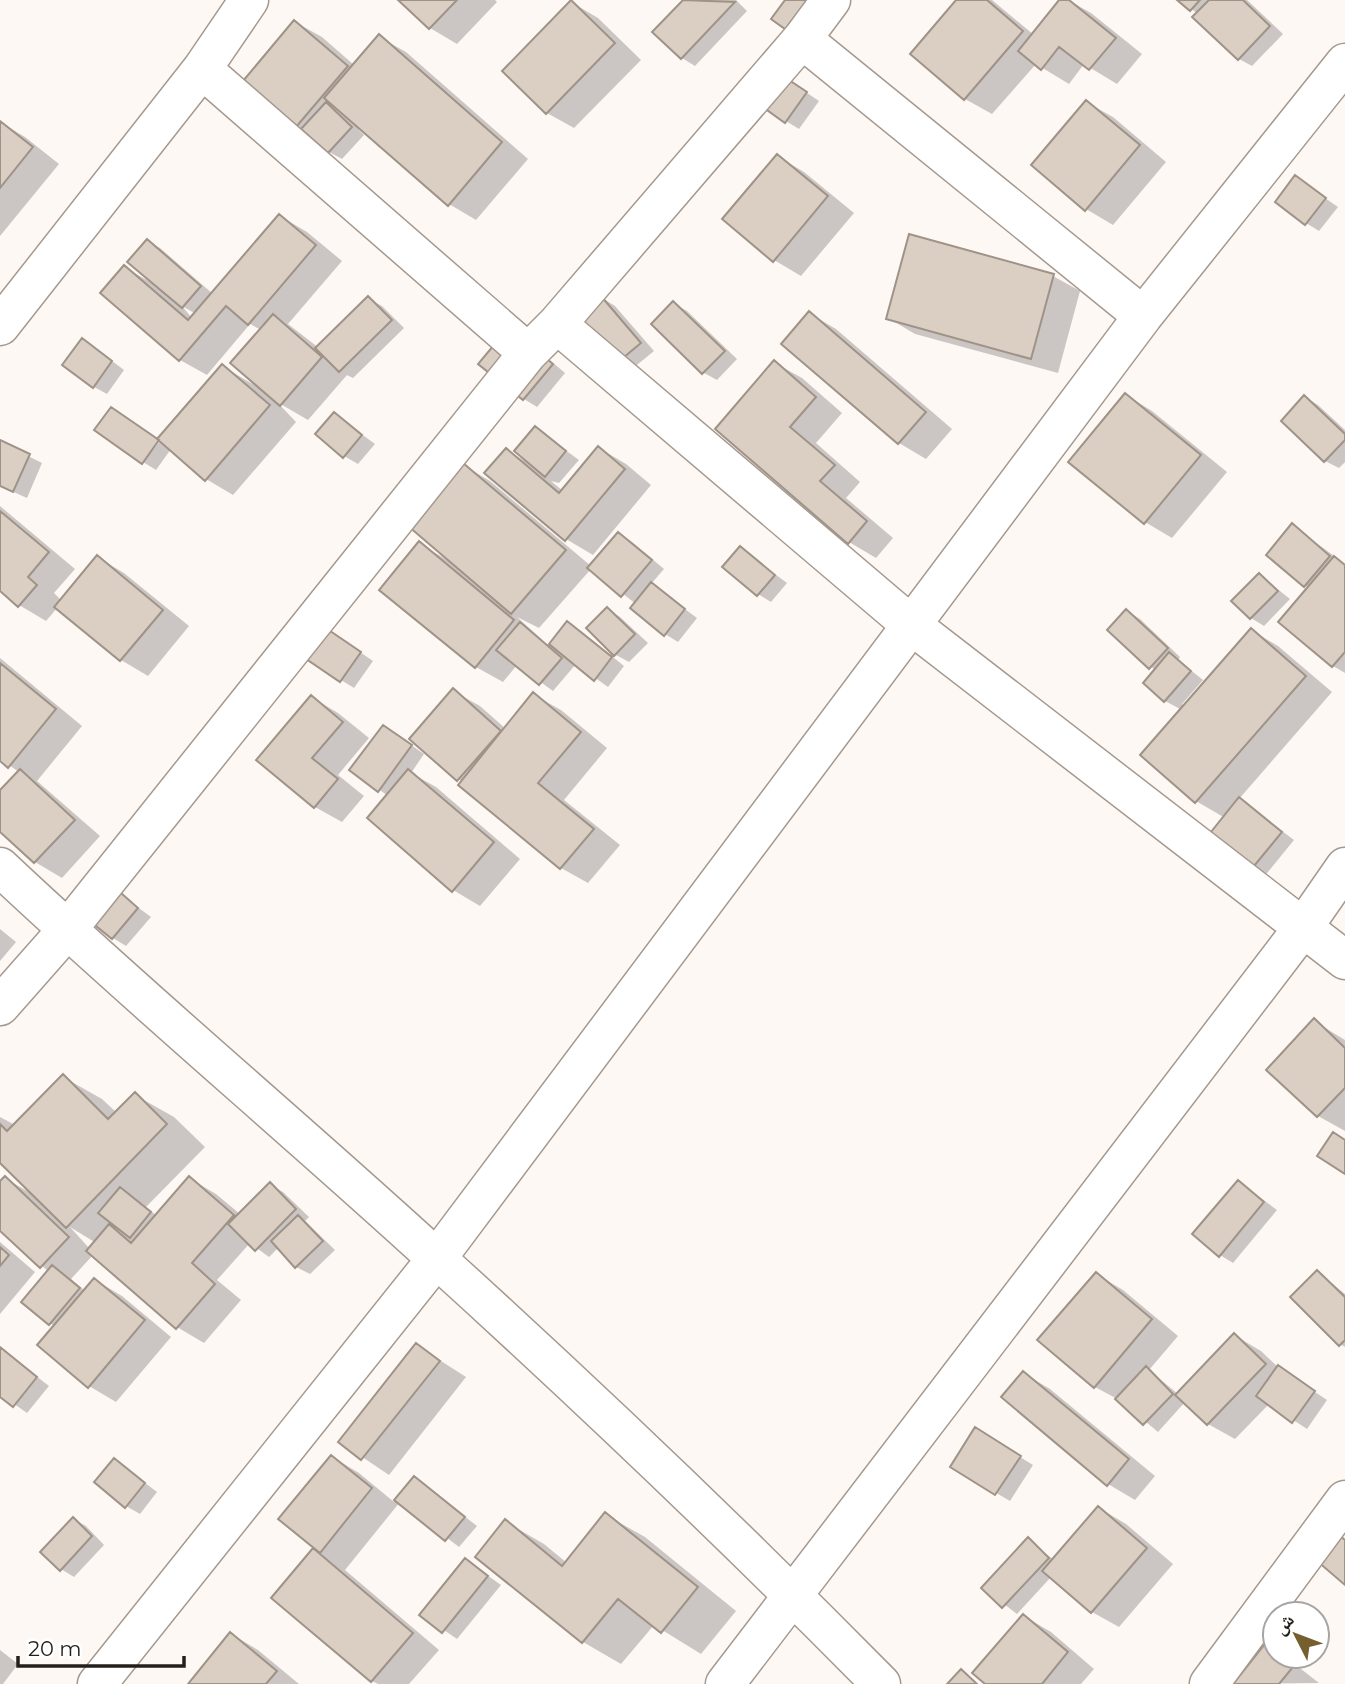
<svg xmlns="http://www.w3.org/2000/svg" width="1345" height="1684" font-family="Montserrat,'Noto Naskh Arabic',sans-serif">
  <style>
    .shadow { fill: #0003; fill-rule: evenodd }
    .building { fill: #dbcec3; stroke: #9f9388; stroke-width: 2 }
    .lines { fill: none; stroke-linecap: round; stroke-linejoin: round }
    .minor-casing { stroke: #a5998f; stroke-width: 41 }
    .minor { stroke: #fff; stroke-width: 38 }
  </style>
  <rect width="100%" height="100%" fill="#fef8f4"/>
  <!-- shadow -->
  <path class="shadow" d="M401 0H495L497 2 457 44 430 28Z
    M686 0H736L747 11 695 66 682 58 655 32Z
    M958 0H992L1034 35 1062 0H1068L1091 13 1142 54 1117 84 1084 64 1069 84 1036 64 992 114 965 99Z
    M1180 0H1247L1283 34 1252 66 1239 59 1198 14Z
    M571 2 598 18 641 60 574 128 547 113Z
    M295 22 322 37 354 65 379 37 406 52 528 159 476 220 449 204 360 127 358 129 364 135 342 159 329 152 297 125Z
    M785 78 819 101 799 129 786 121Z
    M1086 102 1113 117 1166 162 1113 225 1086 209Z
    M0 122 25 137 59 164 0 236Z
    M777 156 804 172 854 213 801 276 774 260Z
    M1296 178 1338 207 1319 231 1306 223Z
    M280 216 307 232 342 261 288 324 319 348 369 299 382 306 404 328 353 378 347 375 308 420 277 402 296 422 233 495 206 479 171 449 156 470 143 462 222 366 256 386 261 330 250 324 207 375 180 360 124 267 152 283 147 241 160 248 213 294ZM182 306 196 314 192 318Z
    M1053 276 1080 291 1058 373 915 334 888 318Z
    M602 298 615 306 654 351 632 369 619 361Z
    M673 303 687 311 737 359 717 380 704 373 653 324Z
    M809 313 836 329 952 429 926 459 899 443 784 344Z
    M523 337 565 373 537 407 524 399Z
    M95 348 124 370 107 394 94 387Z
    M775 363 802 378 842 413 816 443 860 482 846 498 893 538 876 558 849 542 717 429Z
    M1126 395 1152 411 1227 472 1172 538 1145 522Z
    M1305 397 1318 405 1345 430V462L1339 468 1325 461 1284 421Z
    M334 414 375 444 358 464 344 456Z
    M535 428 579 460 559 483 551 481 563 491 599 448 626 464 651 485 593 555 566 539 506 450 525 461Z
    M0 442 42 463 27 498 0 486Z
    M463 465 490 481 591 566 619 534 632 542 664 569 651 584 697 618 678 642 665 634 636 604 591 569 539 628 517 617 549 646 568 623 581 631 624 666 608 687 576 664 553 691 517 665 503 682 476 667 420 544 449 561Z
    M0 506 75 569 54 593 62 601 97 557 124 573 189 626 148 676 121 660 58 607 46 621 19 605 0 589Z
    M1292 525 1345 564V673L1333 666 1310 588 1305 585Z
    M740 548 787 583 771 602 758 594Z
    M1260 575 1290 599 1264 626 1251 618Z
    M607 609 620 617 648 643 629 662 616 655 589 628Z
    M1127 611 1140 619 1180 657 1178 660 1203 680 1182 704 1185 707 1251 630 1278 646 1332 692 1239 799 1294 840 1259 883 1225 818 1196 801 1182 710 1165 701 1156 671 1110 630Z
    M328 630 373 661 354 688 341 680Z
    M0 658 82 726 37 781 100 836 62 878 35 862 0 830V793L19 772 0 759Z
    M453 691 480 706 506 729 534 695 561 710 607 748 564 800 620 845 588 883 561 868 460 785 462 782 411 738Z
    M311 697 338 713 369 738 338 775 364 796 342 822 315 807 259 759Z
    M397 735 424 754 411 773 436 787 520 859 480 906 453 890 388 796 352 770Z
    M112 888 151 917 126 946 113 938Z
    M0 929 16 942 0 961Z
    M1314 1021 1345 1040V1131L1318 1116Z
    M63 1077 102 1099 117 1113 135 1095 174 1117 205 1147 146 1207 157 1216 189 1178 216 1194 240 1214 270 1185 283 1192 309 1217 305 1221 335 1250 310 1274 296 1267 279 1247 269 1257 250 1243 217 1280 241 1300 204 1343 177 1327 93 1255 71 1279 85 1291 95 1280 122 1296 171 1337 116 1402 89 1386 55 1327 24 1302 49 1272 0 1229V1184L5 1178 32 1194 0 1160V1117L15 1125ZM70 1227 96 1243 90 1249Z
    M1239 1182 1277 1210 1233 1263 1220 1255Z
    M0 1242 35 1272 0 1314Z
    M1317 1272 1345 1294V1347L1340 1344Z
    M1096 1274 1123 1290 1178 1336 1149 1370 1178 1394 1234 1335 1261 1351 1279 1368 1327 1400 1307 1429 1269 1404 1235 1439 1208 1424 1185 1402 1158 1432 1121 1401 1095 1387Z
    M416 1345 466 1377 389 1475 340 1442Z
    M0 1348 49 1386 27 1413 0 1394Z
    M1023 1373 1050 1389 1155 1476 1135 1500 1108 1484Z
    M975 1429 1033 1465 1010 1501 952 1467Z
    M332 1457 359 1473 394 1502 415 1478 477 1526 459 1547 400 1502 345 1570 439 1650 409 1684H378L372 1681 273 1598 316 1548Z
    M115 1460 157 1492 140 1514 126 1506Z
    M1099 1508 1126 1524 1173 1564 1119 1627 1092 1612 1051 1577 1017 1614 983 1588 1028 1540 1054 1560Z
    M606 1515 645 1537 736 1611 701 1654 654 1625 621 1664 583 1642 506 1522 544 1544 567 1563Z
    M73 1519 86 1526 104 1545 74 1577 61 1569Z
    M466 1560 501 1585 457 1639 422 1615Z
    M1024 1616 1051 1632 1094 1669 1081 1684H988Z
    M231 1634 258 1650 299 1684H190Z
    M1265 1646 1275 1652V1656L1292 1662 1319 1683 1235 1684Z
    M0 1650 18 1664 3 1684H0Z"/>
  <!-- building -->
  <path class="building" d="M398 0H457L429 29Z
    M571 0 615 43 546 114 502 71Z
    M683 0 735 2 681 59 652 32Z
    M785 0H816L792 34 771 19Z
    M956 0H987L1023 31 964 100 910 54Z
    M1059 0H1069L1116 38 1089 70 1059 47 1041 70 1018 51Z
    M1177 0H1200L1190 11Z
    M1209 0H1243L1270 26 1238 60 1192 17Z
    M294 20 348 66 296 127 243 81Z
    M379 34 502 142 448 206 324 98Z
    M771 68 807 92 785 123 750 98Z
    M1086 100 1140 145 1085 211 1031 165Z
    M326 102 352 127 328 153 301 129Z
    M0 121 33 147 0 188Z
    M777 154 828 196 773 262 722 219Z
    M1295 175 1326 198 1305 225 1275 202Z
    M279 214 316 245 248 325 226 306 179 361 100 293 124 265 188 320Z
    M909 234 1054 274 1031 359 886 319Z
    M147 239 201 286 182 308 127 262Z
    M368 296 392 320 339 372 315 348Z
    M601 296 641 343 618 362 578 316Z
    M673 301 725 351 702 374 651 324Z
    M809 311 926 412 898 444 781 344Z
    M273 314 322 357 280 406 230 363Z
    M509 327 553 364 523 400 478 364Z
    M82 338 112 361 93 388 62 365Z
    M774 360 816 397 790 427 835 465 820 481 867 521 848 544 715 429Z
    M222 364 270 405 205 481 157 439Z
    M1125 393 1201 455 1144 524 1068 462Z
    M1304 395 1345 434V440L1324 462 1281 421Z
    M111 407 159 440 142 464 94 430Z
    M334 412 362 435 343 458 315 434Z
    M535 426 566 451 545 477 514 451Z
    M0 440 30 454 13 492 0 486Z
    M598 446 625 469 565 541 484 473 506 448 559 493Z
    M463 463 566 550 511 614 408 526Z
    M0 511 49 552 28 577 37 585 18 607 0 591Z
    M1292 523 1330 556 1304 587 1266 555Z
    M618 532 652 560 621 597 587 568Z
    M419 541 514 620 475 668 379 590Z
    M740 546 775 575 757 596 722 567Z
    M97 555 163 610 120 661 54 607Z
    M1334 556 1345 565V652L1332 667 1278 622Z
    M1259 573 1278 591 1250 619 1231 601Z
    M651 582 685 609 664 636 630 608Z
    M607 607 635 634 614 656 586 628Z
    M1126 609 1168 648 1149 669 1107 630Z
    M314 620 361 652 340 682 293 650Z
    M567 621 612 657 594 681 549 644Z
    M520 622 562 658 539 685 496 650Z
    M1251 628 1306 676 1195 803 1140 755Z
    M1169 652 1191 671 1164 702 1143 683Z
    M0 663 56 709 8 768 0 761Z
    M453 688 501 731 457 781 409 739Z
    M533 692 581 732 538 783 594 829 560 869 458 785Z
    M311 695 343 722 312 758 338 779 314 808 256 760Z
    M383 725 412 745 378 792 349 770Z
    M20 769 75 820 34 863 0 832V790Z
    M408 769 494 842 452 892 367 818Z
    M1239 797 1282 832 1245 877 1203 842Z
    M112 885 138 908 112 939 85 917Z
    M1314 1018 1345 1048V1088L1317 1117 1266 1070Z
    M63 1074 108 1119 135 1092 167 1124 66 1228 0 1163V1124L7 1131Z
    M1333 1132 1345 1140V1174L1317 1156Z
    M5 1176 69 1237 40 1268 0 1231V1181Z
    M189 1176 234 1215 192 1263 215 1284 176 1329 86 1251 109 1224 131 1243Z
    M1238 1180 1264 1202 1219 1257 1192 1234Z
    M270 1182 296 1209 255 1251 228 1224Z
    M120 1187 151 1212 130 1238 98 1213Z
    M298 1215 323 1241 295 1268 271 1241Z
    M0 1247 9 1255 0 1266Z
    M52 1265 80 1288 49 1325 21 1302Z
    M1317 1270 1345 1297V1340L1339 1346 1290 1297Z
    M1096 1272 1152 1319 1094 1388 1037 1340Z
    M94 1278 145 1320 88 1388 37 1345Z
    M1234 1333 1266 1364 1207 1425 1175 1395Z
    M416 1343 440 1361 361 1460 338 1442Z
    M0 1347 37 1377 13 1407 0 1397Z
    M1278 1365 1315 1391 1292 1423 1256 1396Z
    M1146 1366 1173 1394 1143 1425 1115 1399Z
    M1023 1371 1129 1459 1107 1486 1001 1397Z
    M975 1427 1021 1456 995 1495 950 1467Z
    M331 1455 372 1488 320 1553 278 1519Z
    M114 1458 145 1483 125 1508 94 1482Z
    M414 1476 465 1517 445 1541 394 1500Z
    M1098 1506 1147 1548 1091 1613 1042 1571Z
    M605 1512 698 1587 661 1633 618 1599 582 1643 475 1557 505 1519 562 1566Z
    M73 1517 92 1536 60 1571 40 1552Z
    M1339 1535 1345 1540V1585L1317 1561Z
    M1028 1537 1049 1558 1002 1608 981 1588Z
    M313 1548 413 1633 371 1682 271 1598Z
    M465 1558 488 1576 442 1633 419 1615Z
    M1023 1614 1068 1652 1042 1684H985L972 1673Z
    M230 1632 277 1671 266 1684H188Z
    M1265 1644 1275 1656 1293 1667 1279 1684H1233Z
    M961 1669 977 1684H947Z"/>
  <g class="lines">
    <defs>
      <path id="minor" d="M802 39 1143 316
        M202 69 528 353
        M557 324 910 624 1345 960
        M0 326 202 69 249 0
        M0 867C142 1001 292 1126 436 1258 588 1396 737 1538 881 1684
        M0 1006 67 930 528 353 557 324 802 39 831 0
        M97 1684 437 1258 1143 316 1345 63
        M725 1684 1302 929 1345 867
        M1209 1684 1345 1500"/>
    </defs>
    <!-- minor casing -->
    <use href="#minor" class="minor-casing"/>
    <!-- minor -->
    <use href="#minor" class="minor"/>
  </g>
  <!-- north arrow -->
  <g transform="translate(1296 1635) rotate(312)"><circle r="33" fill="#ffffff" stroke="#a7a5a4" stroke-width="2"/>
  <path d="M0-5L12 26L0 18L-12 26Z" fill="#765f2f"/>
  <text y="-10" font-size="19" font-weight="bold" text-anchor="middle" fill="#241f1b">ش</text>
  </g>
  <!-- scale -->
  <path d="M18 1656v10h166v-10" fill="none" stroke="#241f1b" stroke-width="3.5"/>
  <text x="28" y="1656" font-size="21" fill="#241f1b" stroke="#ffffff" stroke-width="5" paint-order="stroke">20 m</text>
</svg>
